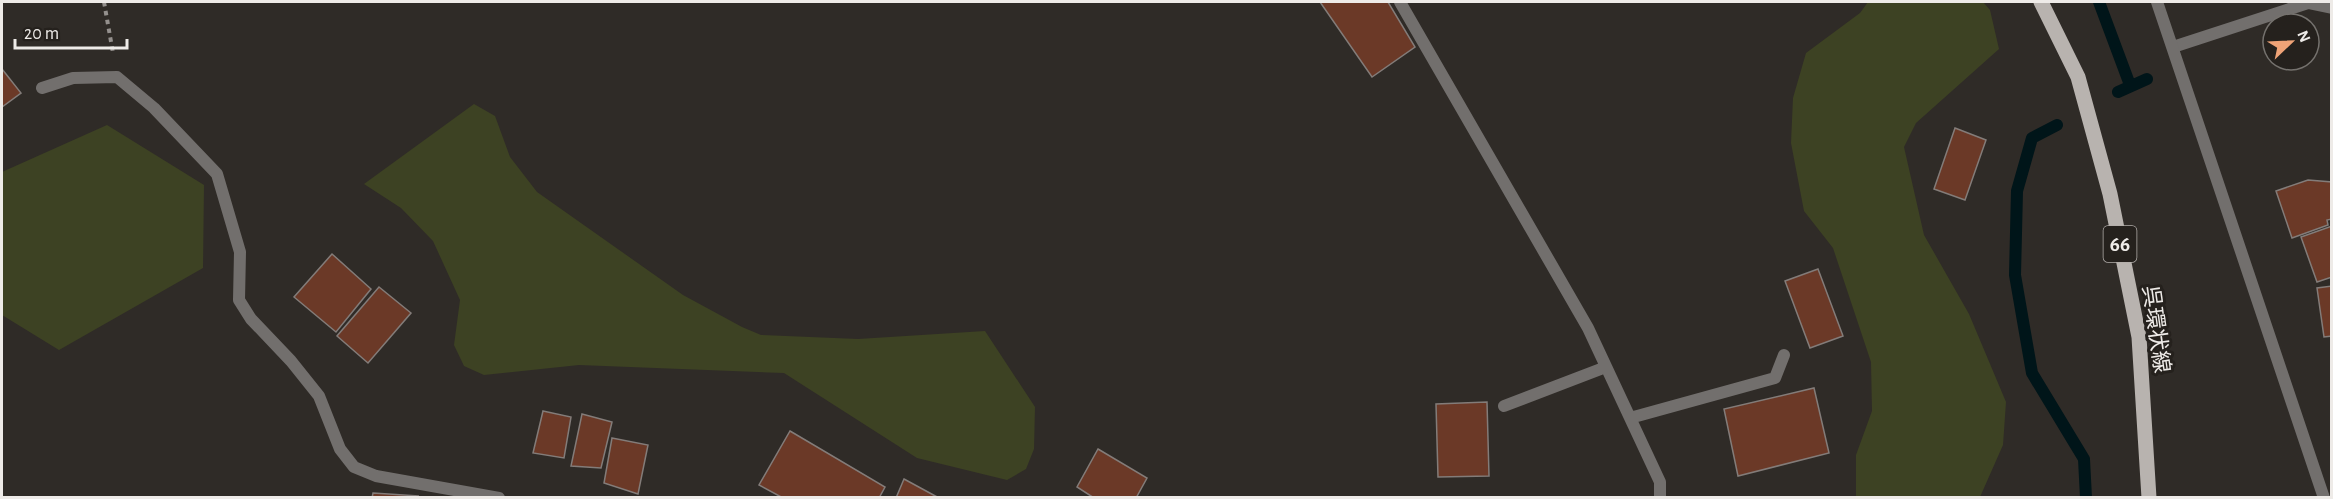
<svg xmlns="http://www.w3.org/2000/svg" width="2333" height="499" font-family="'Alegreya Sans','Noto Sans JP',sans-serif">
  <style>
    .green { fill: #3d4223 }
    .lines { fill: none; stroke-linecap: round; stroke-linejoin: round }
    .stream { stroke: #001519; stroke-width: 12 }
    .building { fill: #6b3927; stroke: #837c79; stroke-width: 1.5 }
    .path { stroke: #94908d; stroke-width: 4; stroke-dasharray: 4.5 4.5; stroke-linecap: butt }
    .lane { stroke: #726f6d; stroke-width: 12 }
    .street { stroke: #726f6d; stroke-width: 12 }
    .primary { stroke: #b8b3af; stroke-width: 15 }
    .labels { text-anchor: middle; stroke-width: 6; stroke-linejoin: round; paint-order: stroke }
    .shield { fill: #25211d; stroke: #b2aeab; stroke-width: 1.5 }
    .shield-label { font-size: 21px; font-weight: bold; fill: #eeebe8 }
    .street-label { font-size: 22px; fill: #eeebe8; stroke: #25211d }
  </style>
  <rect width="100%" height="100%" fill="#2f2b27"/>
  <!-- green -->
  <path class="green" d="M1868 2H1983L1990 10 1999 49 1916 123 1904 147 1924 235 1969 314 2006 402 2003 445 1980 497H1856V455L1872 411 1871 362 1833 248 1804 211 1791 143 1793 98 1806 53 1860 13Z
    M474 104 495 116 510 157 537 192 683 295 742 327 761 335 858 339 985 331 1035 407 1034 449 1026 469 1007 480 917 458 784 373 579 365 484 375 464 366 454 345 460 300 433 241 401 208 364 184Z
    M107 125 204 185 203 268 59 350 2 315V172Z"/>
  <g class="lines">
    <!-- stream -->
    <path class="stream" d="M2099 2 2130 85
      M2118 92 2147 79
      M2057 125 2032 138 2017 191 2015 275 2032 373 2084 459 2086 498"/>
  </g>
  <!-- building -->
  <path class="building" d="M1320 2H1388L1415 47 1372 77Z
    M2 69 21 93 2 107Z
    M1955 128 1986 140 1965 200 1934 189Z
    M2308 180 2332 182V219L2327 220 2328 225 2292 238 2276 191Z
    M2332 226V277L2317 282 2301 237Z
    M332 254 371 289 336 332 294 297Z
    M1818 269 1843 336 1810 348 1785 281Z
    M2332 286V336L2324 337 2317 288Z
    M379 287 411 313 368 363 337 336Z
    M1814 388 1829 453 1738 476 1724 409Z
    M1487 402 1489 476 1438 477 1436 404Z
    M543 411 571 417 564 458 533 453Z
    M582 414 612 422 601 468 571 466Z
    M790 431 885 487 879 498H783L759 485Z
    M612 438 648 445 638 494 604 483Z
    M1098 449 1147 478 1136 498H1094L1077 487Z
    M904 479 939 498H896Z
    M373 493 419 496 372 498Z"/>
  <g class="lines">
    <!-- path -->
    <path class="path" d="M104 2 113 53"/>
    <!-- lane -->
    <path class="lane" d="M2173 47 2308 3 2332 8
      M42 88 73 78 117 77 154 108 217 174 240 252 239 300 251 319 291 361 319 396 340 449 354 467 376 476 499 498"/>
    <!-- street -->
    <path class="street" d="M1400 2 1588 328 1660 482V498
      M2157 2 2324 498
      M1504 406 1606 367
      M1630 418 1775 378 1784 355"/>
    <!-- primary -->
    <path class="primary" d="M2041 2 2078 77 2110 194 2139 337 2149 498"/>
  </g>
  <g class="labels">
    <!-- shield labels -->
    <rect class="shield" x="2103.5" y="226" width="33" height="36" rx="4.5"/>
    <g class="shield-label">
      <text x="2120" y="251">66</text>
    </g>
    <!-- street labels -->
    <g class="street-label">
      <text transform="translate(2157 329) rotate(82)" y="8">呉環状線</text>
    </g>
  </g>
  <!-- border -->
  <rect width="2333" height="499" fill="none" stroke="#eeebe8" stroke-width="6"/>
  <!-- north arrow -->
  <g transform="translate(2291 42) rotate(67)"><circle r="28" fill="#25211d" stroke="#75726e" stroke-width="1.5"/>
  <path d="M0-4.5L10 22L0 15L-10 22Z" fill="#efa377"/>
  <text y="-9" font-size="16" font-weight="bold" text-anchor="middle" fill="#eeebe8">N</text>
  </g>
  <!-- scale -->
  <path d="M15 39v9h112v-9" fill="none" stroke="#eeebe8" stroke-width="3"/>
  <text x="24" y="39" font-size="18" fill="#eeebe8" stroke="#25211d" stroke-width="4.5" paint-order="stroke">20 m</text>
</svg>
